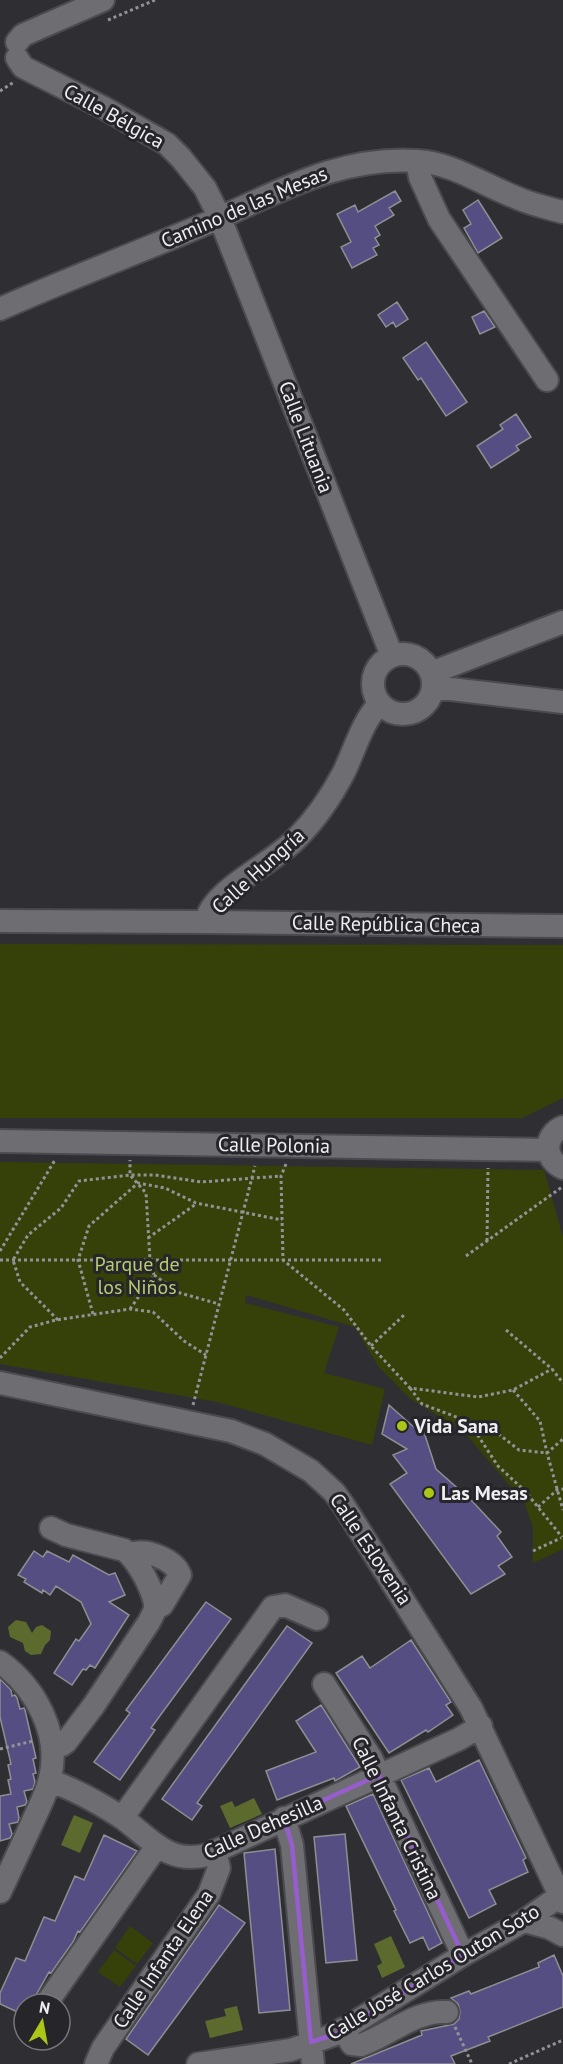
<svg xmlns="http://www.w3.org/2000/svg" width="563" height="2064" font-family="'PT Sans',sans-serif">
  <style>
    .green { fill: #364009 }
    .water { fill: #5d6a2e }
    .building { fill: #554e83; stroke: #8e8e93; stroke-width: 1.5 }
    .lines { fill: none; stroke-linecap: round; stroke-linejoin: round }
    .minor-casing { stroke: #4b4b4f; stroke-width: 26 }
    .path { stroke: #939397; stroke-width: 3; stroke-dasharray: 3 3; stroke-linecap: butt }
    .minor { stroke: #6d6d72; stroke-width: 22 }
    .marked { fill: none; stroke: #985dcc; stroke-width: 4.5; stroke-linejoin: round }
    .poi-dot { fill: #abc616; stroke: #25252a; stroke-width: 2 }
    .labels { text-anchor: middle; stroke-width: 6; stroke-linejoin: round; paint-order: stroke }
    .street-label { font-size: 20px; fill: #efeff2; stroke: #25252a }
    .park-label { font-size: 20px; fill: #b7cb73; stroke: #25252a }
    .poi-label { font-size: 20px; font-weight: bold; fill: #efeff2; stroke: #25252a; text-anchor: start }
  </style>
  <rect width="100%" height="100%" fill="#2f2f33"/>
  <!-- green -->
  <path class="green" d="M0 944 563 945V1098L522 1118H0Z
    M0 1162 544 1170 563 1237V1549L533 1563V1527L524 1502 464 1432 408 1397 378 1366 355 1327 246 1295 245 1303 339 1327 324 1373 385 1389 372 1445 217 1402 0 1364Z
    M130 1926 153 1943 137 1964 115 1948Z
    M114 1950 136 1966 120 1987 98 1972Z"/>
  <!-- water -->
  <path class="water" d="M16 1620 26 1622 32 1633 36 1627 42 1625 51 1631 50 1640 45 1645 41 1654 31 1655 25 1651 23 1643 10 1637 8 1627Z
    M254 1798 262 1814 230 1828 220 1806 232 1801 235 1807Z
    M74 1815 93 1823 80 1853 61 1845Z
    M391 1936 405 1967 382 1978 377 1966 382 1963 374 1944Z
    M237 2006 243 2030 210 2038 205 2021 226 2016 224 2009Z"/>
  <!-- building -->
  <path class="building" d="M395 191 401 201 389 208 394 215 375 226 380 235 375 238 379 245 373 248 377 255 352 268 341 247 351 242 337 214 355 205 358 212Z
    M478 200 502 238 478 253 464 228 471 224 463 210Z
    M397 302 408 319 396 327 393 322 386 327 378 315Z
    M484 311 495 327 480 334 472 317Z
    M426 342 467 402 446 416 421 378 418 380 403 358Z
    M516 414 531 437 516 446 519 450 491 468 477 446 503 429 500 425Z
    M389 1405 416 1429 421 1423 436 1469 472 1501 501 1532 497 1536 512 1557 498 1566 505 1574 471 1594 390 1484 407 1473 393 1455 407 1449 382 1434Z
    M34 1551 43 1557 47 1551 69 1562 73 1555 109 1575 115 1573 125 1595 109 1602 129 1615 95 1668 90 1665 86 1670 83 1669 72 1685 54 1673 76 1639 79 1641 91 1624 81 1602 56 1586 50 1595 43 1590 42 1593 24 1582 26 1579 18 1575Z
    M206 1602 231 1619 151 1728 155 1730 120 1780 94 1762 130 1713 126 1710Z
    M287 1626 312 1643 197 1803 202 1806 192 1820 162 1799Z
    M411 1640 451 1702 446 1705 453 1715 428 1732 426 1730 389 1753 336 1673 362 1656 370 1668Z
    M0 1679 11 1690 12 1696 15 1695 17 1698 20 1709 24 1708 25 1710 36 1758 33 1759 36 1773 33 1774 35 1782 33 1789 24 1791 27 1802 25 1805 17 1807 19 1818 18 1822 9 1824 12 1834 10 1838 0 1841V1796L11 1794 8 1780 11 1779 8 1765 11 1764 0 1717Z
    M321 1705 360 1767 335 1781 334 1778 277 1800 266 1771 316 1752 296 1721Z
    M479 1760 526 1858 523 1860 528 1872 489 1890 496 1904 469 1918 401 1780 429 1768 436 1782Z
    M373 1794 442 1943 429 1950 423 1937 410 1943 394 1911 396 1910 346 1806Z
    M345 1834 357 1960 326 1963 314 1837Z
    M104 1835 137 1851 80 1932 78 1931 73 1942 51 1973 49 1972 35 1997 33 2004H24V2015L0 2004V1993L16 1958 25 1961 44 1917 55 1921 75 1876 84 1880Z
    M275 1849 290 2010 259 2013 244 1853Z
    M219 1905 245 1923 148 2055 126 2039Z
    M554 1955 563 1976V2007L488 2037 490 2041 451 2056 455 2064H351L422 2035 421 2031 454 2024 459 2019 460 2011 458 2004 451 1998 469 1991 471 1994 539 1967 538 1963Z"/>
  <g class="lines">
    <defs>
      <path id="minor" d="M17 42 23 35 103 0
        M17 58 23 67 104 108 167 144 181 158 205 188 220 218 392 656
        M417 161 420 177 439 219 547 380
        M0 309C65 280 132 255 198 227 271 197 335 155 418 161 452 163 484 185 515 197 530 204 547 208 563 212
        M373 684a30 30 0 1 1 60 0a30 30 0 1 1-60 0Z
        M431 673 563 622
        M433 687 563 702
        M0 921 208 922C208 917 208 913 211 909 229 882 272 863 296 839 316 819 331 797 344 772 355 749 362 722 380 703
        M208 922 563 926
        M563 1127C544 1135 543 1159 563 1168
        M0 1141 548 1150
        M0 1383 231 1431 265 1444 311 1471 334 1492 344 1506 471 1708 563 1902
        M51 1528 66 1535 124 1550C136 1557 157 1595 155 1609 154 1613 151 1618 149 1622L94 1705 66 1742 62 1745 52 1748
        M131 1554C146 1548 175 1560 180 1575L162 1605 155 1609
        M0 1662C35 1687 61 1734 50 1778 47 1793 39 1807 33 1821 22 1845 11 1869 0 1892
        M324 1684 371 1758 463 1955
        M50 1781C75 1789 99 1803 121 1817 149 1837 167 1865 207 1855L459 1739 481 1726
        M122 1818 273 1607 285 1605 317 1619
        M284 1818 292 1845 313 2064
        M524 1921 550 1928 563 1935
        M46 2004 157 1846
        M343 2029 352 2044 361 2045C390 2035 415 2010 447 2012
        M96 2064 103 2048 209 1894 219 1868 215 1851
        M198 2064 291 2050 336 2034 463 1955 524 1921 560 1896"/>
    </defs>
    <!-- minor casing -->
    <use href="#minor" class="minor-casing"/>
    <!-- path -->
    <path class="path" d="M108 20 155 0
      M0 91 14 82
      M286 1164 281 1176 283 1260 344 1310 371 1346 410 1388 478 1397 513 1390 552 1369
      M148 1238 196 1204
      M487 1241 488 1168
      M0 1251 55 1160
      M466 1256 562 1187
      M0 1260H381
      M154 1275 180 1293 219 1304
      M130 1309 154 1275 150 1260 146 1193 130 1175V1160
      M93 1314 78 1260 89 1226 138 1183 165 1188 196 1203 282 1220
      M58 1320 20 1282 13 1260 28 1235 61 1208 79 1181 130 1175H155L201 1182 281 1176
      M506 1330 552 1369 563 1383
      M371 1346 404 1315
      M0 1358 30 1327 56 1320 130 1309 153 1312 184 1341 206 1355
      M410 1388 422 1404 496 1432 519 1450 547 1453 563 1439
      M513 1390 540 1421 547 1453 563 1510
      M193 1405 255 1166
      M471 1425 498 1466 525 1491 562 1537
      M538 1507 557 1490 563 1489
      M533 1551 561 1538
      M0 1749 33 1741
      M455 2027 472 2064
      M509 2064 563 2040"/>
    <!-- minor -->
    <use href="#minor" class="minor"/>
  </g>
  <!-- marked area -->
  <path class="marked" d="M379 1775 463 1955 336 2034 311 2042 292 1845 284 1818Z"/>
  <!-- markers -->
  <g class="poi-dot">
    <circle cx="402" cy="1426" r="6"/>
    <circle cx="429" cy="1493" r="6"/>
  </g>
  <g class="labels">
    <!-- street labels -->
    <g class="street-label">
      <text transform="translate(114 116) rotate(29)" y="7">Calle Bélgica</text>
      <text transform="translate(244 207) rotate(-23)" y="7">Camino de las Mesas</text>
      <text transform="translate(306 437) rotate(69)" y="7">Calle Lituania</text>
      <text transform="translate(258 871) rotate(-42)" y="7">Calle Hungría</text>
      <text transform="translate(386 924) rotate(1)" y="7">Calle República Checa</text>
      <text transform="translate(274 1145) rotate(1)" y="7">Calle Polonia</text>
      <text transform="translate(371 1549) rotate(56)" y="7">Calle Eslovenia</text>
      <text transform="translate(397 1818) rotate(64)" y="7">Calle Infanta Cristina</text>
      <text transform="translate(263 1827) rotate(-24)" y="7">Calle Dehesilla</text>
      <text transform="translate(163 1959) rotate(-56)" y="7">Calle Infanta Elena</text>
      <text transform="translate(433 1972) rotate(-31)" y="7">Calle José Carlos Outon Soto</text>
    </g>
    <!-- park labels -->
    <g class="park-label">
      <text x="137" y="1271">Parque de<tspan x="137" dy="23">los Niños</tspan></text>
    </g>
    <!-- poi labels -->
    <g class="poi-label">
      <text x="414" y="1433">Vida Sana</text>
      <text x="441" y="1500">Las Mesas</text>
    </g>
  </g>
  <!-- north arrow -->
  <g transform="translate(42 2022) rotate(10)"><circle r="28" fill="#25252a" stroke="#76767a" stroke-width="1.5"/>
  <path d="M0-4.5L10 22L0 15L-10 22Z" fill="#abc616"/>
  <text y="-9" font-size="16" font-weight="bold" text-anchor="middle" fill="#efeff2">N</text>
  </g>
</svg>
